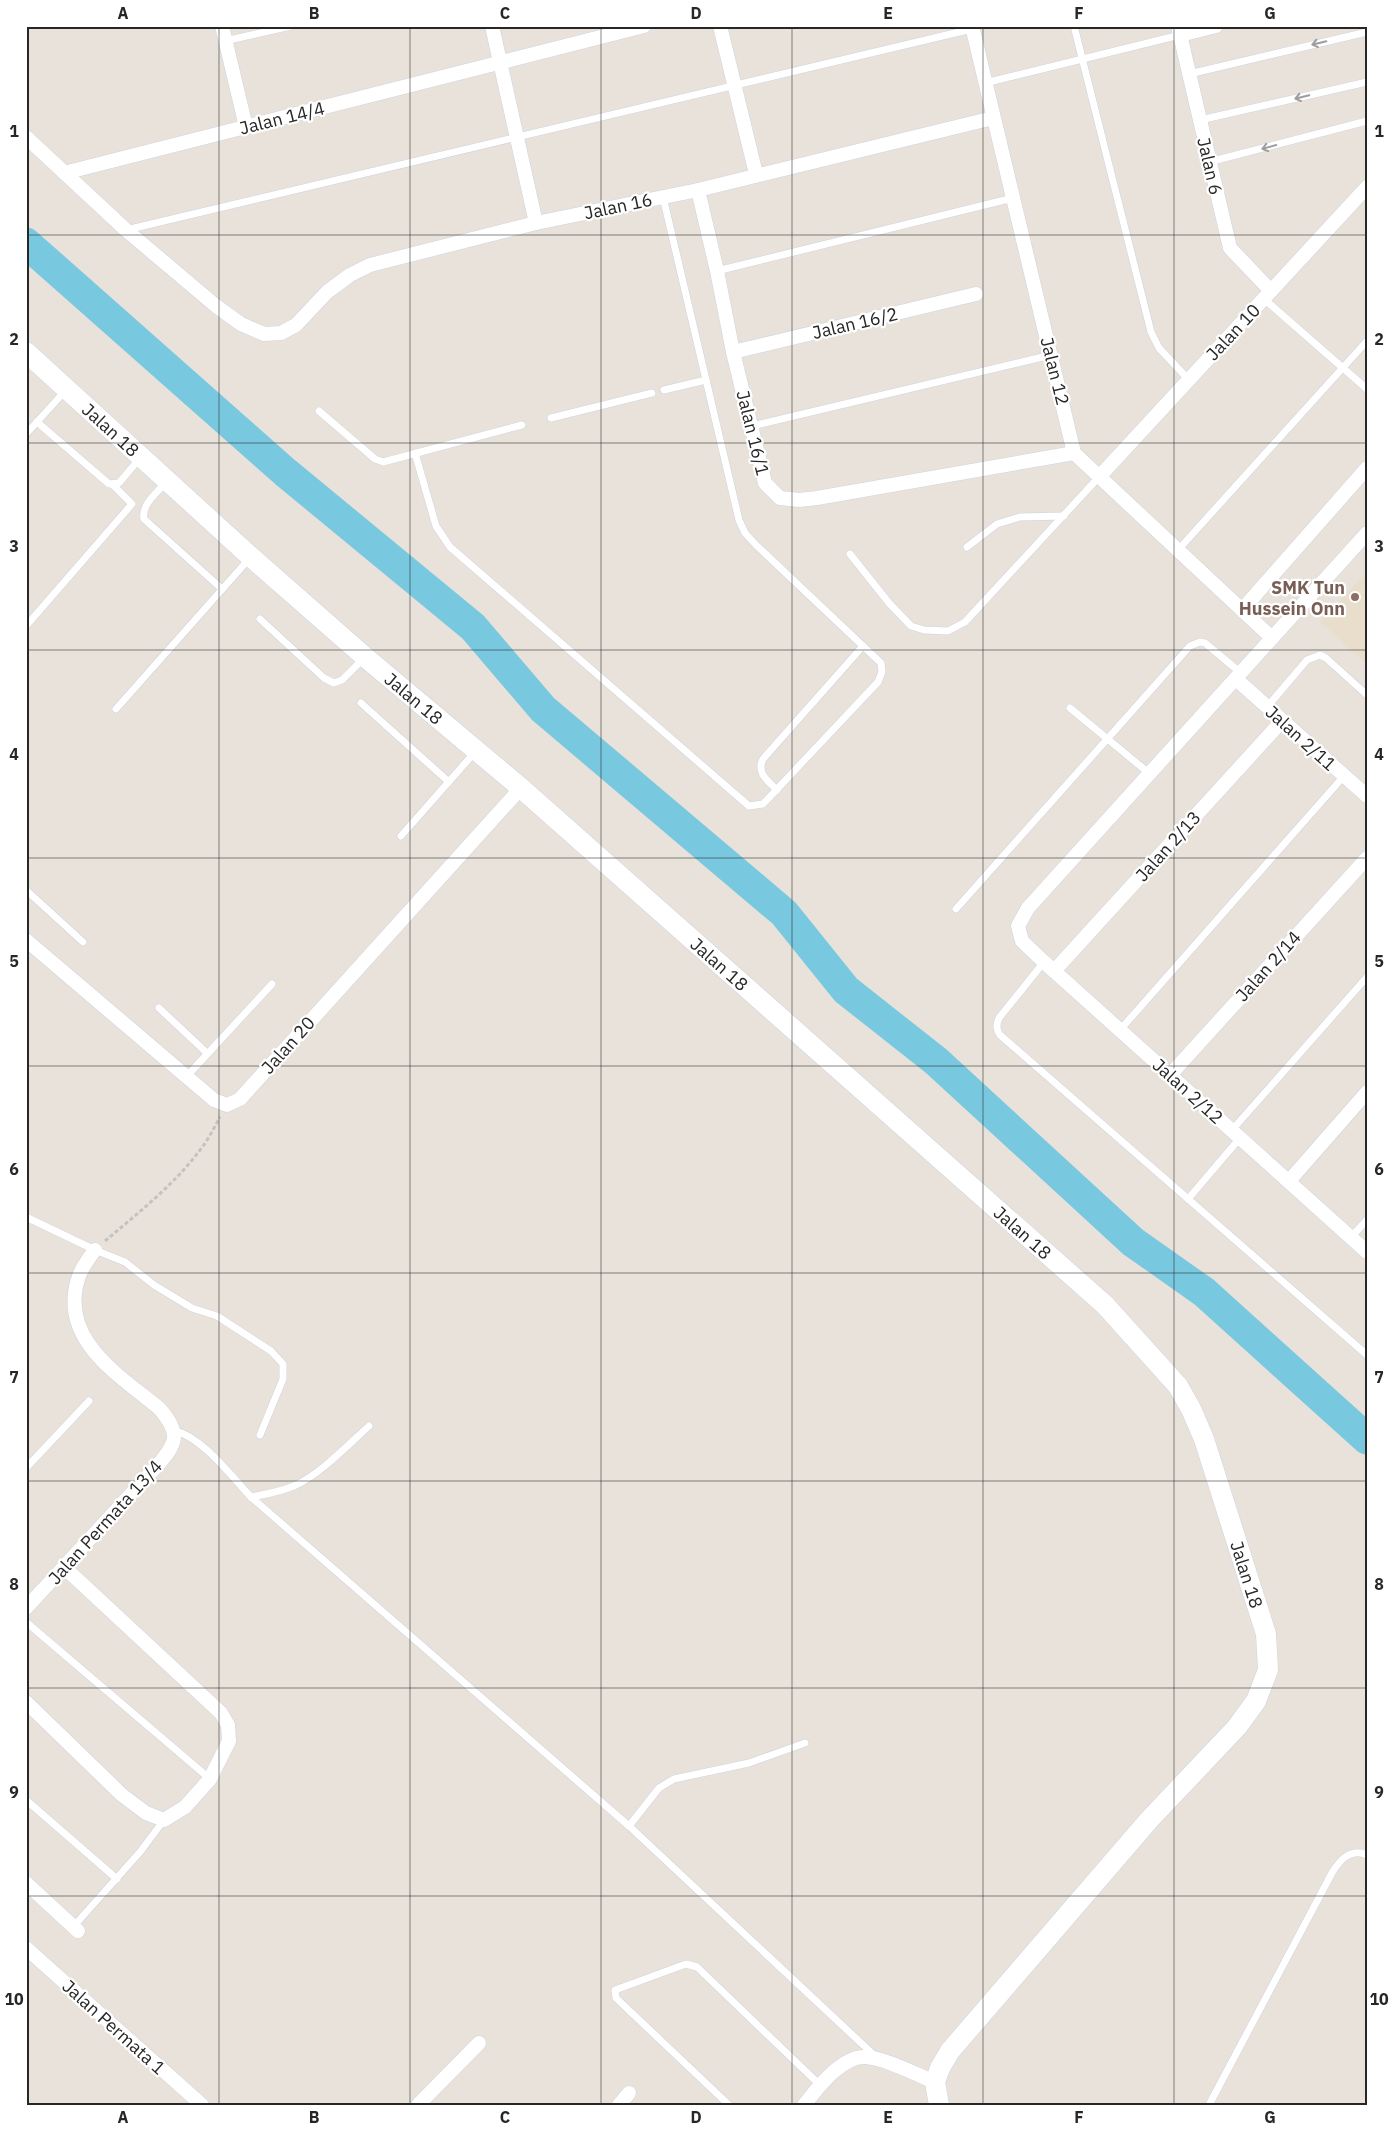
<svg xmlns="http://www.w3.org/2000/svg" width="1393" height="2131" font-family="'IBM Plex Sans',sans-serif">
  <rect width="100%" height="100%" fill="#e8e2da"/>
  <!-- education -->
  <path fill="#e8decb" d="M1367,572V664L1320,622Z"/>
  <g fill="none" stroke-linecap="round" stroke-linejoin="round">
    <!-- river -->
    <path stroke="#78c8df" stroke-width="31" d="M26,243L285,472L473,627L543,709L784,913L846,990L936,1061L1133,1242L1204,1292L1367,1439"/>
    <defs>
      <g id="lane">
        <path d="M1074,26L1151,332L1159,348L1189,380"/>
        <path d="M225,41L291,26"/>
        <path d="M1189,74L1367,32"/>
        <path d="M985,83L1180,35"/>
        <path d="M1200,120L1367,82"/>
        <path d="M1209,162L1367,121"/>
        <path d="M126,230L972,29"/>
        <path d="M717,271L1013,198"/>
        <path d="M1264,299L1367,389"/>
        <path d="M664,390L706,380"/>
        <path d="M319,411L375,459L383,462L522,425"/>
        <path d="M551,418L652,393"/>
        <path d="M37,422L109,484L119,483L140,458"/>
        <path d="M752,426L1051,355"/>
        <path d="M26,434L66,390"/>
        <path d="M415,453L436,526L450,547L749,806L763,804L878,682L882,672L881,663L756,545L745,533L739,520L663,197"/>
        <path d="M167,481C158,492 141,504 144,519L222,589"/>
        <path d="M967,547L997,524L1020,517L1064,516"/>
        <path d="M1178,550L1367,341"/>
        <path d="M850,554L889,603L911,626L924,630L948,631L965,622L1099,477"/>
        <path d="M260,619L324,678L334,683L342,680L363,659"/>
        <path d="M26,626L132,504L113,485"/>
        <path d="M361,703L449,782"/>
        <path d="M1267,707L1307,660L1320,655L1326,658L1367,695"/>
        <path d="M1070,708L1150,774"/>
        <path d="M116,709L249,559"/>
        <path d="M777,790C768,781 756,773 763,759L863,646"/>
        <path d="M401,836L475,752"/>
        <path d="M26,890L83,942"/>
        <path d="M956,909L1190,646L1200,642L1205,643L1241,673"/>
        <path d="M1044,962L999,1018C996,1025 996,1029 1000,1035L1367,1355"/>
        <path d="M159,1008L207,1053"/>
        <path d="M1120,1030L1344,776"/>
        <path d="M187,1076L272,984"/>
        <path d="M1232,1130L1367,977"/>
        <path d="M1188,1199L1240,1138"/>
        <path d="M26,1217L95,1250L125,1262L154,1285L192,1308L217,1316L271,1351L283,1364V1379L260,1435"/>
        <path d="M1351,1237L1367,1220"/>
        <path d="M175,1431C202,1437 231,1476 251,1497L629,1826L876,2057"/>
        <path d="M26,1468L89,1401"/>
        <path d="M251,1497C267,1494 281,1492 296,1485C319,1475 349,1444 369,1426"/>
        <path d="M26,1622L210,1779"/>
        <path d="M26,1800L117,1879"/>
        <path d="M629,1826L659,1788L674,1779L749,1763L805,1743"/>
        <path d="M73,1927L140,1852L164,1820"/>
        <path d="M729,2105L616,1998L615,1990L686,1964L697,1967L820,2085"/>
        <path d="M1209,2105L1333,1871C1341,1859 1351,1848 1367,1855"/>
      </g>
      <g id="street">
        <path d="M222,26L246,127"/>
        <path d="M492,26L536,223"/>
        <path d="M720,26L756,174"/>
        <path d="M972,26L1074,453L1272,638"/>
        <path d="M1178,26L1230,248L1271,291"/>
        <path d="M1180,35L1216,26"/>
        <path d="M26,137L126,230L216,306L241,324L264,334L281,333L296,325L327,292L350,275L370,265L536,223L698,190L993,118"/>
        <path d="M64,173L644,26"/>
        <path d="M698,190L717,271L733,352L765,483L780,498L799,500L817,498L1074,453"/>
        <path d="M733,352L976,294"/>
        <path d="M1099,477L1367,187"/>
        <path d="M1367,533L1028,908L1018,926L1022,941L1044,962L1367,1252"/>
        <path d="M1242,610L1367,468"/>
        <path d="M1236,679L1367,796"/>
        <path d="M26,940L214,1100L227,1105L240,1099L521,788"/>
        <path d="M1054,971L1282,721"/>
        <path d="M1170,1075L1367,858"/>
        <path d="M1289,1181L1367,1092"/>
        <path d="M26,1608L157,1466C177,1443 181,1434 160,1409C119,1375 57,1339 79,1276C82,1267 89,1258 95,1250"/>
        <path d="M26,1702L122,1795L146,1813L164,1820L185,1807L210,1779L229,1741L228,1725L221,1713L65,1568"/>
        <path d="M26,1883L78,1931"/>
        <path d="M26,1948L202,2105"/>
        <path d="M418,2105L479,2043"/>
        <path d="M619,2105L629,2093"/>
        <path d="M804,2105C817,2089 842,2055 866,2057C887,2059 915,2074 935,2082"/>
      </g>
      <g id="secondary">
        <path id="s1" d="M26,352L251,557L365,657L521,788L1105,1305L1178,1386L1191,1409L1204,1439L1266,1634L1268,1670L1256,1701L1237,1727L1149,1820L950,2051L940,2068L935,2082L939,2105"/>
      </g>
    </defs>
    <!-- lane casing -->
    <use href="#lane" stroke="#d0d3df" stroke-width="8"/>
    <!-- street casing -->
    <use href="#street" stroke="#d0d3df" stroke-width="15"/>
    <!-- secondary casing -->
    <use href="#secondary" stroke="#d0d3df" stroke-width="21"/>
    <!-- path -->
    <path stroke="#c3c3c3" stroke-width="3" stroke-dasharray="4 2.5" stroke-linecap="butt" d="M105,1241C138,1213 174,1185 200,1150C208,1140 214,1128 220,1117"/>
    <!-- lane -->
    <use href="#lane" stroke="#fff" stroke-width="7"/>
    <!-- street -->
    <use href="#street" stroke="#fff" stroke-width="14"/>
    <!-- secondary -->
    <use href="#secondary" stroke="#fff" stroke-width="20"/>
  </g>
  <!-- one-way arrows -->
  <defs><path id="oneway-shaft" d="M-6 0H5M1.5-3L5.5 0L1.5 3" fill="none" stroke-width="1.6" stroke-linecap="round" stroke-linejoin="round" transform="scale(1.25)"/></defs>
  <g stroke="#9e9e9e">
    <use href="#oneway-shaft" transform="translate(1319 43) rotate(167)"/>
    <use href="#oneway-shaft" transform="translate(1302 97) rotate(167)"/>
    <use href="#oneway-shaft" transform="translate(1269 147) rotate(165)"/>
  </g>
  <!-- grid -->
  <path fill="none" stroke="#272727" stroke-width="1" stroke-opacity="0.55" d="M219,26V2105M410,26V2105M601,26V2105M792,26V2105M983,26V2105M1174,26V2105M26,235H1367M26,443H1367M26,650H1367M26,858H1367M26,1066H1367M26,1273H1367M26,1481H1367M26,1688H1367M26,1896H1367"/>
  <!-- markers -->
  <circle fill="#8d6e63" stroke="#fff" stroke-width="2" cx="1355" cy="597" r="5"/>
  <g text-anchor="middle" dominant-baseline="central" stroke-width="4.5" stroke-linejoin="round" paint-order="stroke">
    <!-- street labels -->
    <g font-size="18" fill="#272727" stroke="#fff">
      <text transform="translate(282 118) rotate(-14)">Jalan 14/4</text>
      <text transform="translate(1210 166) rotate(77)">Jalan 6</text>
      <text transform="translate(618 206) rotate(-12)">Jalan 16</text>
      <text transform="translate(855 323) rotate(-13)">Jalan 16/2</text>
      <text transform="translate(1233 332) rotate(-47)">Jalan 10</text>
      <text transform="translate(1055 371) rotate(76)">Jalan 12</text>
      <text stroke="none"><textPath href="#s1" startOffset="115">Jalan 18</textPath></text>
      <text transform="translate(753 433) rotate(76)">Jalan 16/1</text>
      <text stroke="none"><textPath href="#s1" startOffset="520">Jalan 18</textPath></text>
      <text transform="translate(1301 738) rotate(42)">Jalan 2/11</text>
      <text transform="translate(1168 846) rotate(-48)">Jalan 2/13</text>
      <text stroke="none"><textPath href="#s1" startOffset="925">Jalan 18</textPath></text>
      <text transform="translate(1268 966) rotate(-48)">Jalan 2/14</text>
      <text transform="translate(288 1045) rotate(-48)">Jalan 20</text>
      <text transform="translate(1188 1091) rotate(42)">Jalan 2/12</text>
      <text stroke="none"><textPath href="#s1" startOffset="1330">Jalan 18</textPath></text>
      <text transform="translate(105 1522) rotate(-48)">Jalan Permata 13/4</text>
      <text stroke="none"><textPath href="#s1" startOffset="1750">Jalan 18</textPath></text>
      <text transform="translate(114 2027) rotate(42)">Jalan Permata 1</text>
    </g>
    <!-- education labels -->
    <g font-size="18" font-weight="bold" fill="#785e54" stroke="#fff" text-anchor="end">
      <text x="1345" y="587">SMK Tun<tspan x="1345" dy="21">Hussein Onn</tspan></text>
    </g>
  </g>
  <!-- border -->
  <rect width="1393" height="2131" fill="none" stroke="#ffffff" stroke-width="55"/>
  <rect x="28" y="28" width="1338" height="2076" fill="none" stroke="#272727" stroke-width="2"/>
  <g font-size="16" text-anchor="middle" font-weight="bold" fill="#272727">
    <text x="123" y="19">A</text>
    <text x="314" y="19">B</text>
    <text x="505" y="19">C</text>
    <text x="696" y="19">D</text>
    <text x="888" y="19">E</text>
    <text x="1079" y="19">F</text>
    <text x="1270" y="19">G</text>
    <text x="14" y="137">1</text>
    <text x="1379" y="137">1</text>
    <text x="14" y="345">2</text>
    <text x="1379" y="345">2</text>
    <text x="14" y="552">3</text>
    <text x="1379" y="552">3</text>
    <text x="14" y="760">4</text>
    <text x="1379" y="760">4</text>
    <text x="14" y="967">5</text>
    <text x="1379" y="967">5</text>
    <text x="14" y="1175">6</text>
    <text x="1379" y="1175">6</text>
    <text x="14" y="1383">7</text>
    <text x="1379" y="1383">7</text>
    <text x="14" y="1590">8</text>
    <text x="1379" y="1590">8</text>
    <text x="14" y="1798">9</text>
    <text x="1379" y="1798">9</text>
    <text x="14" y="2005">10</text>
    <text x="1379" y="2005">10</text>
    <text x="123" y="2123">A</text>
    <text x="314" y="2123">B</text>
    <text x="505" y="2123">C</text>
    <text x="696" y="2123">D</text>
    <text x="888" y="2123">E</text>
    <text x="1079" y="2123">F</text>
    <text x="1270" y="2123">G</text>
  </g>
</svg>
